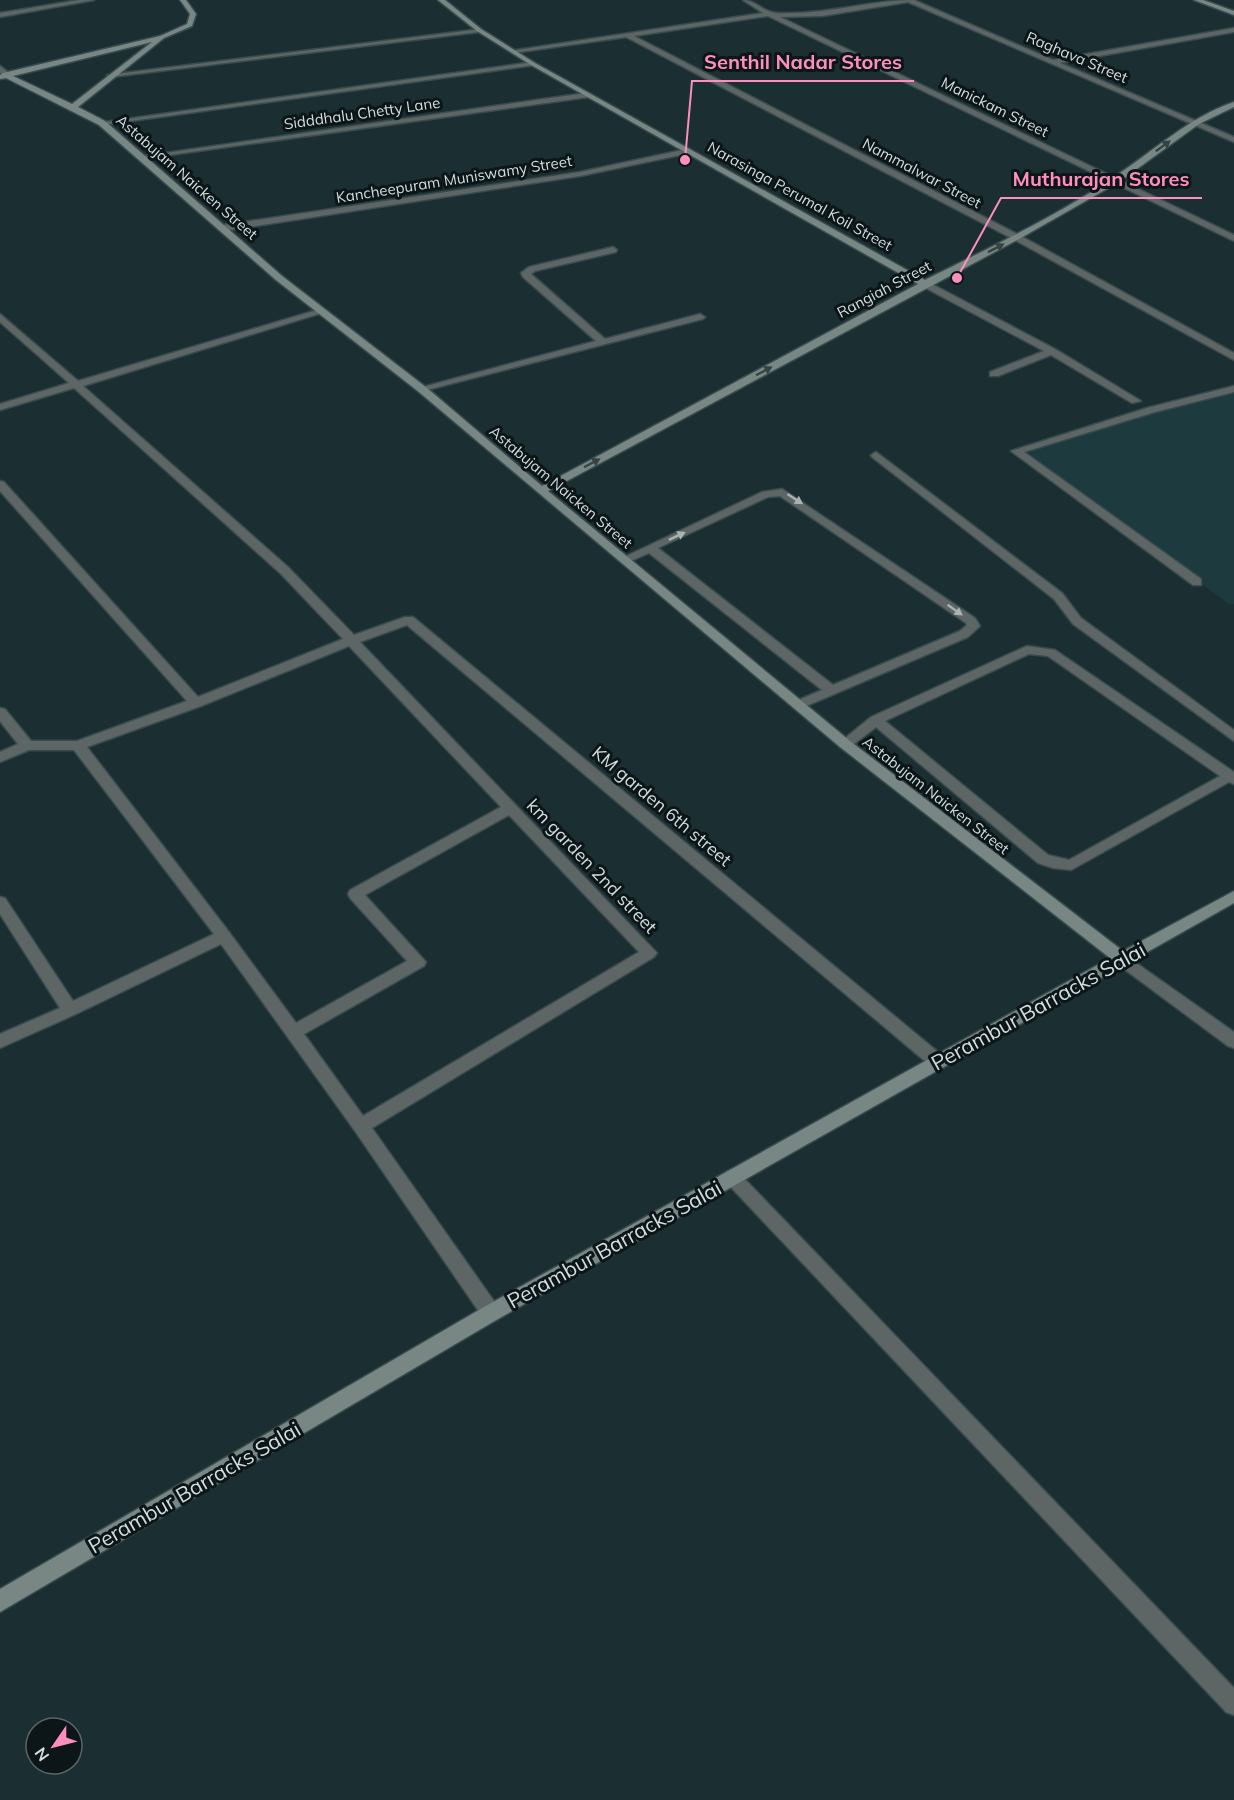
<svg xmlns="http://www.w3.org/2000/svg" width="1234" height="1800" font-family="Mulish,sans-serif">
  <rect width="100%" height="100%" fill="#1b2f32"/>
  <!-- built -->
  <path fill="#1d3a3f" d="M1234,386V604L1230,605L1023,449L1190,396Z"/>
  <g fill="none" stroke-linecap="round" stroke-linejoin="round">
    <defs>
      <g id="lane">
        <path d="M1234,386V392L1155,412L1024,452L1201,579V585H1193L1011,451L1147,408Z"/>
        <path d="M876,452L1062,593L1081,618L1234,730V741L1073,624L1054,599L872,457L871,455Z"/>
      </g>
      <g id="street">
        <path d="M79,0H94L0,17V13Z"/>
        <path d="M743,0C755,0 761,10 772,12C777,14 785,13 790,13C832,13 873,0 914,0L1053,60L1234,28V32L1060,63L1234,137V142L908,2L822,16L780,17L1234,235V241L768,16L634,36L1019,235L1234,353V360L1013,239L626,37L513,53L510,51L763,13Z"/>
        <path d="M481,29L479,32L111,77L107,75Z"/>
        <path d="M533,62L535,65L102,125L98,123Z"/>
        <path d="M0,66L9,73V77H3L0,72Z"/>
        <path d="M586,93L589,97L141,159L137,157Z"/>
        <path d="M687,149H690V153L580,176L223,231L219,228L223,225L580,172Z"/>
        <path d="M613,247L617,250L616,252L535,271L531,274L605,339L700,314L705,317L703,319L419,392V388L596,341L523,277L521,273L529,267Z"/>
        <path d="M922,282H928L1055,349L1141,401L1132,403L1051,355L998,376H990V372L1044,351L922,286Z"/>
        <path d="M317,310L325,312L83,386L288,567L354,635L405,617H413L944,1057L946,1062L944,1067L938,1069L932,1067L407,625L360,642L657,953L654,957L372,1128L498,1307L500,1313L498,1319L491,1322L484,1319L355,1131L221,944L76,1014L0,1048V1034L60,1008L0,914V897L5,898L73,1001L214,934L74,750H29L0,762V752L18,744L0,721V708L5,709L31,741H77L187,701L0,491V481L4,482L198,697L343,639L280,573L74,388L0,410V404L69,383L0,322V314L78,381ZM349,646L501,807L350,890L348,894L350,898L407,961L296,1023L229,932L87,747L201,706ZM509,815L639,952L363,1116L304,1034L424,966L426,962L365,895Z"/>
        <path d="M782,489L975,618L980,626L968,637L799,709L794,708L792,705L794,702L822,690L649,553L624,564L618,560L762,492ZM780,496L966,623L967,625L960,631L833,685L658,548L768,497Z"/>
        <path d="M1027,646L1055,650L1234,772V784L1229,782L1071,870L1053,868L1038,863L876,727L850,747H840L838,744L871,717ZM1029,654L1048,656L1220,776L1069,860L1048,855L885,721Z"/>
        <path d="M1122,953L1234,1032V1048L1228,1046L1116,963L1114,959L1116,955Z"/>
        <path d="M732,1169L738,1172L1234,1688V1715L1226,1712L726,1182L723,1177L726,1172Z"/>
      </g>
      <g id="secondary">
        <path d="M180,0H186L196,14L192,26L164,38L78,107L105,121L282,276L427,388L542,486L918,284L531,65L477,31L438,0H445L481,29L535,63L925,280C987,249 1057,216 1114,177C1154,151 1189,117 1234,102V107L1199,124L1119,182L1019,239L548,491L850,741L1123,951L1234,891V903L498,1319L0,1612V1589L484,1307L1110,958L840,747L419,392L276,280L99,125L6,78L0,79V75L3,73L160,36L187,24L190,14ZM152,42L72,104L13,76Z"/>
        <path d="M1194,0H1203L1234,11V15Z"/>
      </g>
    </defs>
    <!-- lane casing -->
    <use href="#lane" stroke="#384b4e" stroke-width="3"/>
    <!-- street casing -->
    <use href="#street" stroke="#384b4e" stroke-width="3"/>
    <!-- secondary casing -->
    <use href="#secondary" stroke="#384b4e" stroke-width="3"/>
    <!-- lane -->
    <use href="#lane" fill="#5d6664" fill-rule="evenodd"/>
    <!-- street -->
    <use href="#street" fill="#5d6664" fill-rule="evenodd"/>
    <!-- secondary -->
    <use href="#secondary" fill="#788784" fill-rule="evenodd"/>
  </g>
  <!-- one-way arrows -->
  <defs><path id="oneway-solid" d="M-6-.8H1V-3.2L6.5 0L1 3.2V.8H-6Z" transform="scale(1.5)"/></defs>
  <g fill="#374343">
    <use href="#oneway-solid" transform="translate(1163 146) rotate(-36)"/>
    <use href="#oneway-solid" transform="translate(996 248) rotate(-27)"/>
    <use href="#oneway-solid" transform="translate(764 371) rotate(-28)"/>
    <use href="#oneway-solid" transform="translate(592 463) rotate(-28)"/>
  </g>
  <g fill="#a8b3b4">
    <use href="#oneway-solid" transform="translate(795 499) rotate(33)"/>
    <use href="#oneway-solid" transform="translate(677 536) rotate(-25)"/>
    <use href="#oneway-solid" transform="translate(955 610) rotate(35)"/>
  </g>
  <g text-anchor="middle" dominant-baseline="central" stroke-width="6" stroke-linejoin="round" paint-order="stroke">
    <!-- far-street labels -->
    <g font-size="15" fill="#d1dddf" stroke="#0c1517">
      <text transform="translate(1077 57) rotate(23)">Raghava Street</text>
      <text transform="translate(995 107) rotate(26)">Manickam Street</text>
      <text transform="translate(362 113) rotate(-8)">Sidddhalu Chetty Lane</text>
      <text transform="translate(922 173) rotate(28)">Nammalwar Street</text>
      <text transform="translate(187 177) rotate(41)">Astabujam Naicken Street</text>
      <text transform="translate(454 179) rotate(-9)">Kancheepuram Muniswamy Street</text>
      <text transform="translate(800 196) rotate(29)">Narasinga Perumal Koil Street</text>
      <text transform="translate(884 289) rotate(-28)">Rangiah Street</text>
      <text transform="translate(561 487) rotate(40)">Astabujam Naicken Street</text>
      <text transform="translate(936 795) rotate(38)">Astabujam Naicken Street</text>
    </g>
    <!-- street labels -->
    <g font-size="18" fill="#d1dddf" stroke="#0c1517">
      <text transform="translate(662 806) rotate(40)">KM garden 6th street</text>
      <text transform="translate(592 866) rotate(46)">km garden 2nd street</text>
    </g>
    <!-- near-street labels -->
    <g font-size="21" fill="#d1dddf" stroke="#0c1517">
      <text transform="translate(1038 1006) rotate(-29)">Perambur Barracks Salai</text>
      <text transform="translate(614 1244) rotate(-29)">Perambur Barracks Salai</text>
      <text transform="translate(194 1487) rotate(-30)">Perambur Barracks Salai</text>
    </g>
  </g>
  <!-- callouts -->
  <path fill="none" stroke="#fe8ebd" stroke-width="2" d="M685 160L692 81H914M957 278L1001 198H1202"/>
  <g fill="#fe8ebd" stroke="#0c1517" stroke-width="2">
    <circle cx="685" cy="160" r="6"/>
    <circle cx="957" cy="278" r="6"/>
  </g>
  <g font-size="20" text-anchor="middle" font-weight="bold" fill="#fe8ebd" stroke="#0c1517" stroke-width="6" stroke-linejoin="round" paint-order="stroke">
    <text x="803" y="69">Senthil Nadar Stores</text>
    <text x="1101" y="186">Muthurajan Stores</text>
  </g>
  <!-- north arrow -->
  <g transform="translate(54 1746) rotate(235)"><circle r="28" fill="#0c1517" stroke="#5b6567" stroke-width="1.5"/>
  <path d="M0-4.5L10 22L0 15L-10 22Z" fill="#fe8ebd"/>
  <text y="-9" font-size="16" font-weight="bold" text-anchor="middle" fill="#d1dddf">N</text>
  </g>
</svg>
